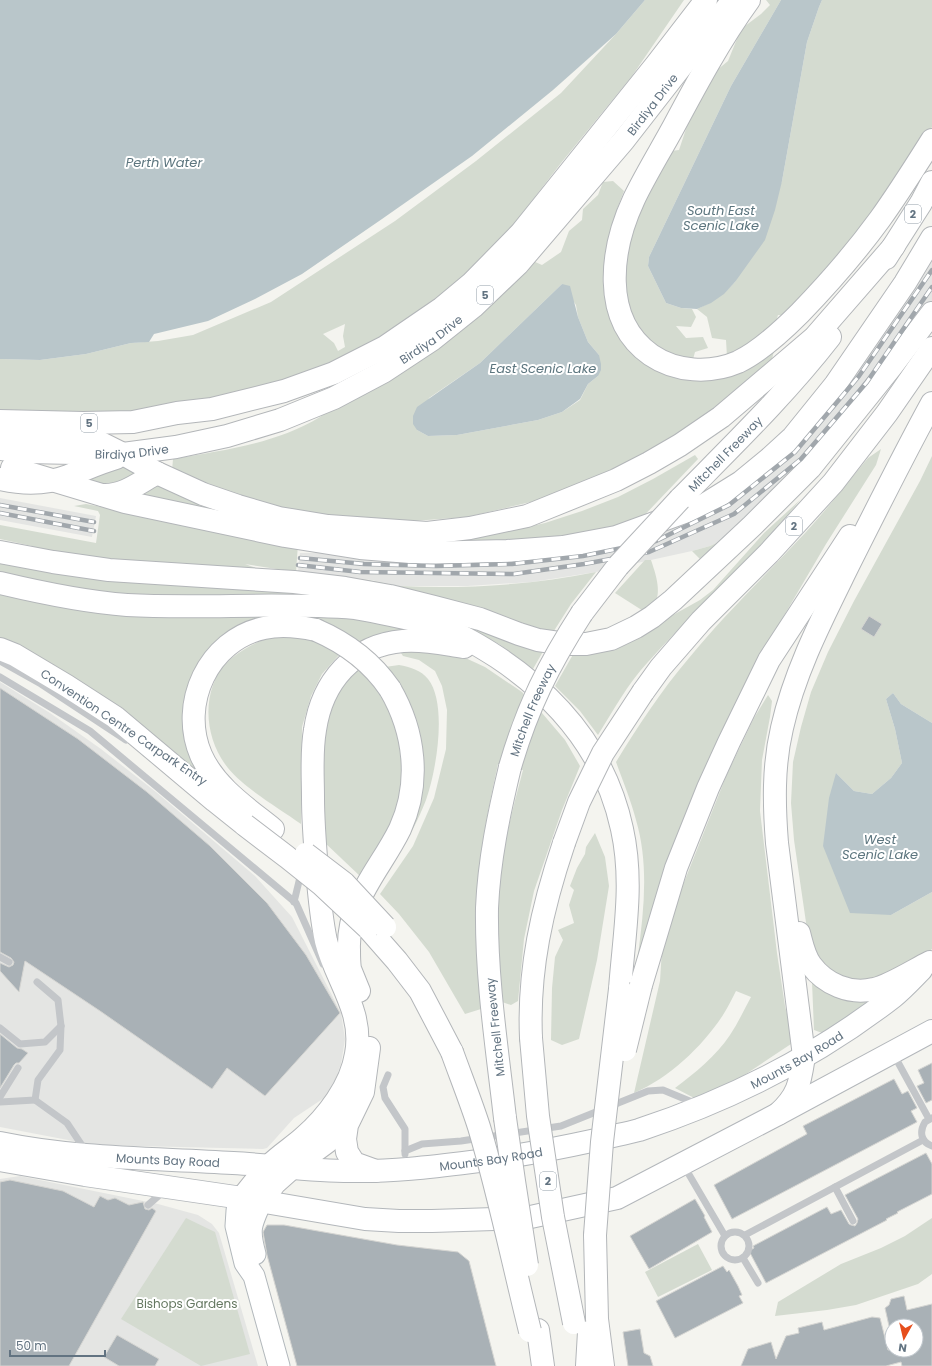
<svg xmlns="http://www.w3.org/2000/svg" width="932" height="1366" font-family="Poppins,sans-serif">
  <rect width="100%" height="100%" fill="#f4f4ef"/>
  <!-- built -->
  <g fill="#e4e5e3">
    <path d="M932,256V302L928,309L842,421L731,536L710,546L692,551L596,572L532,582L467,586H399L371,580L298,572L300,553H334L347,558L418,562H460L736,494Z"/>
    <path d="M0,498L96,516L92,537L0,520Z"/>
    <path d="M0,682L50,713L101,749L156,792L255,876L292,917L341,1013L345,1039L341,1064L330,1094L294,1118L267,1148L263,1149L94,1145L0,1127Z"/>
    <path d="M20,1176L158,1204L198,1215L212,1224L219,1233L258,1366H0V1179Z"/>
  </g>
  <!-- green -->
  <g fill="#d4dbd0" fill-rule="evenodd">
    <path d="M645,0H684L632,76L561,163L497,246L458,282L412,315L370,343L325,367L266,388L157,411L0,413V359L40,360L86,354L131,343L158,341L193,335L271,302L395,221L476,161L561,93L616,34ZM345,324L343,336L345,347L338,351L334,343L323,334Z"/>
    <path d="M766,0H781L731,86L649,257L648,266L666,303L681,308L692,309L696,317L691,327L676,326L686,338L703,337L708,348L695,352L692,363L660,350L633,324L621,280L633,216L671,151L679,150L688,123L705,80L728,61L741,29L761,14L770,5Z"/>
    <path d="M822,0H932V127L917,154L877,214L789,316L778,315L772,337L727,357L726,340L712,338L707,317L697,309C713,302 723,295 735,282L782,181L807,42L819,7Z"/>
    <path d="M613,181L624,191L617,209L605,268V298L610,316L653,368L675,378L713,379L775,347L772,359L708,417L648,455L597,479L535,501L467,517L400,522L342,518L264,507L172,471L173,459C223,450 276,444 320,417C326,413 331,408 336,403L533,261L542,265L561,252L569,231L582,220L583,209L598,195L603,182ZM562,284L576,305L578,317L588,342L599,355L598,376L588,384L580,400L562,412L538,420L457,435L428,436L417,430L429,398L480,363Z"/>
    <path d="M881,449L876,465L826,544L782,619L742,694L642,959L638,955C644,910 649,864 636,820C631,801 623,781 616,762C638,726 661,691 689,658C725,614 767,574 806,532C828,508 848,482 868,458Z"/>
    <path d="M695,455L698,459L637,523L573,542H421L506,532L545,523L582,511L618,497L653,479Z"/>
    <path d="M932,456V723L901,704L893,693L886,699L895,729L902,763L891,778L872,794L854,791L836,773L891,915L932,892V949L915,964L887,977L847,981L819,963L809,943L794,840L791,803L793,762L801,727L811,692L828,652L854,601L920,481Z"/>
    <path d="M119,465L133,471L136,474L109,487L74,477Z"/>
    <path d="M156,485L208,507L206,513L126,496Z"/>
    <path d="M800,500C755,558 698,607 648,662C628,683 613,711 598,735L580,711L555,686L575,651L628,643L646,634L664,620L700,600L713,590L764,533Z"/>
    <path d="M86,504L298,544L296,572L245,564L272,574L165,569L39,550L32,546L0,539V525L96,543L100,515L98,511L74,506Z"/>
    <path d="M731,536L701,560L692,551L710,546Z"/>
    <path d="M0,557L362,596L545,648L533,669L499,644L470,630L156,600L0,578Z"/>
    <path d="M645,560H651C655,572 662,591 655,603C653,607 650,610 648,614L615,593Z"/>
    <path d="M596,572L571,604L552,634L349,578C357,579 365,579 373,581C382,582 391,585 400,586C464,589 533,585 596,572Z"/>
    <path d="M0,589L327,614L429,629L364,646L339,629L318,622L285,616L192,678L213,787L0,638Z"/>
    <path d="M281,635C301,638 324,639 339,655L322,674L311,696L302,727L301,824C279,808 245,789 228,768C210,746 203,713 213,685C215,681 216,675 219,671C228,659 247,646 261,641C267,638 274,637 281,635Z"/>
    <path d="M397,647L459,655L485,667L522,692L542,713L565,740L580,766L562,810L534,891L524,939L518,1001L511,1005L502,1002C498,971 496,939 497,908C499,861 511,815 523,770L498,764C487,813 477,863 476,914C475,946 478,977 481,1009L465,1014L429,952L399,914L380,894L413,846L434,798L446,749L447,710L442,686L435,671L419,660L403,656Z"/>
    <path d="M399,665C410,667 421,670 428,679C448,704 436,772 426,800C418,821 407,841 395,860L413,817L385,667Z"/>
    <path d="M355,666L371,682L384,697L395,720L405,772L397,813L361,877L322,840V772L325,724L332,694Z"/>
    <path d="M768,695L772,701L770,717L762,760L760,811L777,953L785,1006L794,1042L743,1076L696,1099L675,1088C695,1073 716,1056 730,1035C738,1023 744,1010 751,997L736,991C732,999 728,1007 723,1015C702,1047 669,1078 634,1093L660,981L662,949L677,900L727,774L754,718Z"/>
    <path d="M595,833L605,857L609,886L597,960L579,1039L562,1045L551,1040L552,988L555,957L563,940L558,930L574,923L569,905L574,890L570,886L577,868L585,854L586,847Z"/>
    <path d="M812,982L833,993L887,990L825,1034L814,1030Z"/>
    <path d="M186,1218L215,1232L250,1354L201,1366L121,1319Z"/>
    <path d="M932,1218V1274L918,1284L856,1305L827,1310L775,1316L778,1302L841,1264L881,1248L905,1236Z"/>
    <path d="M698,1244L712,1270L658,1297L645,1272Z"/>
  </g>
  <!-- water -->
  <g fill="#b9c6ca">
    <path d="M0,0H645L616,34L553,90L472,156L382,219L302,274L255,299L208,321L154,334L149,342L131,343L86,354L40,360L0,359Z"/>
    <path d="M781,0H822L819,7L807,42L782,181L775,210L765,240L735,282L724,294L711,303L697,309L681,308L666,303L648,266L649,257L731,86Z"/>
    <path d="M562,284L570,286L578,317L588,342L599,355L601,364V370L598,376L588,384L580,399L562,412L538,420L457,435L428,436L417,430L413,424V416L417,407L480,363Z"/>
    <path d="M893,693L901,704L932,723V892L891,915L850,913L823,846L829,798L836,773L854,791L872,794L891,778L902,763L895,729L886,699Z"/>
  </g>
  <!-- building -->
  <g fill="#a9b1b6" stroke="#d5d5d2">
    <path d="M869,616L882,624L874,637L861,629Z"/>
    <path d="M0,688L78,739L147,792L210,846L267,903L306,955L340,1013L265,1096L227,1068L212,1089L100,1011L25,961L19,992L0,971V963L9,967L13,965L14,962L11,958L0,952Z"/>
    <path d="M0,1034L17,1048L22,1049L28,1053L19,1063H16L14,1065L0,1088Z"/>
    <path d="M932,1063V1100L926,1103L917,1086L924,1083L918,1070Z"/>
    <path d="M894,1079L902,1094L908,1091L917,1108L911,1111L917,1122L732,1219L714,1185L807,1134L803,1126Z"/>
    <path d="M926,1153L932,1164V1194L897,1212L898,1213L886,1219L887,1220L766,1283L749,1251L754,1248L753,1246L827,1207L831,1214L841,1210L849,1224L851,1225L855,1226L857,1223L858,1219L845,1195Z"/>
    <path d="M10,1180L63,1191L94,1207L100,1196L108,1200L115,1198L129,1205L143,1202L145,1209L149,1210L152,1208L156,1211L69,1366H0V1182Z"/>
    <path d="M695,1199L705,1216L704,1217L712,1232L649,1269L630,1236Z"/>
    <path d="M267,1225H284L397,1245L458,1252L469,1261L496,1366H297L267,1255L263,1232Z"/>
    <path d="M723,1266L727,1272L729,1270L738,1286L742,1295L739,1296L743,1303L675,1338L656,1301Z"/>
    <path d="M904,1296L907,1310L932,1304V1366H902L901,1362L886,1366H741L748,1349L771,1342L776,1359L786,1336L799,1333L798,1328L822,1322L824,1330L872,1317L880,1318L888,1350H916V1326H889L885,1308L889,1305L891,1299Z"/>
    <path d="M640,1329L644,1353L650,1356L653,1366H628L623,1332Z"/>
    <path d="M117,1335L159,1359L155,1366H119L104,1357Z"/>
  </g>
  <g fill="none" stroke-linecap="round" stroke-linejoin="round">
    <defs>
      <g id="secondary">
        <path d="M242,1198L238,1204L237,1211L236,1226L245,1263L254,1276L279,1366"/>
        <path d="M255,1254C248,1228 251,1225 261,1202"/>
      </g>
      <g id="primary">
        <path id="s1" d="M0,1143C77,1159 155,1158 233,1163C272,1165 311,1171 350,1171C390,1172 431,1167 471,1162C513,1157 555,1149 596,1140C610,1136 625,1134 639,1130C730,1100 817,1056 893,997C903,989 912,979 921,970"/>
        <path d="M0,1160L85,1175L242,1198L365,1219L399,1221H432L526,1218L617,1198L778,1114L932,1031"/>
      </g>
      <g id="trunk">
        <path d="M0,421L83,423L133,422L177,413L212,409L284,391L334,373L385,347L442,308L472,283L521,233L656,65L706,0"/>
        <path id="s2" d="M0,449L26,452L123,454L176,447L227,436L280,420L334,398L383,372L433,339L473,307L518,264L624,140L733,0"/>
        <path d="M0,479C22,484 47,484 68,476C84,470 99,463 116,458"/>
      </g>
      <g id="motorway">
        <path d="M749,0C720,40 697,83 674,126C661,150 646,174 634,199C611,248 600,319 651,355C676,372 710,374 738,362C759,352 783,330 800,313C828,284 856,252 880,219C898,194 915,167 932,140"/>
        <path d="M886,258L921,203L932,182"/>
        <path d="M0,436L43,440H88L101,443L123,454L157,473L203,494L238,506L279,518L328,526L427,533L470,528L527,516L616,480L649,463L680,445L721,417L814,338L894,246"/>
        <path d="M12,468L125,502L285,536L360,548L422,553L507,551L563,547L616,537L704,505L741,482L769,459L793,437L835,385L905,283L932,238"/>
        <path d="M103,495C124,496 140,482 157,473"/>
        <path id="s3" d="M680,499C731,447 785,395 830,337"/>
        <path d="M0,552L53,562L109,570L294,582L345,588L390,596L434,607L480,619L519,634L538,640L566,644H586L611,639L636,627L652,617L673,600L752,526L810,468L891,367L932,313"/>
        <path d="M0,583C42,593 84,602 127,605C203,609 279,602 355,608C363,609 372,611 381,613C406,618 430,623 454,633C469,639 483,648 497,657C559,698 606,754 622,829C634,883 624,934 620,989"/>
        <path d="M582,613L618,566"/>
        <path d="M0,649L15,655L67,686L115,717L215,801L245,825"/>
        <path d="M643,692L661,667L701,621L769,553L833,483L887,413L932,348"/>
        <path d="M273,829C247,808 215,787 201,755C179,704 208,640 264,628C282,624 298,626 316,630"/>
        <path d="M368,928L397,961L420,991L452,1052"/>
        <path d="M799,933C802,944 804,956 811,965C825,984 850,995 874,989C889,986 914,970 930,962"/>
        <path d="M641,985L676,868L708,788L729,742L769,660L850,536"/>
        <path d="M359,991C356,984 353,976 350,969C349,963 349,956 349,950C347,900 380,870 400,829C421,783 415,732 390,689"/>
        <path d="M531,1038C528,970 542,908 564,843"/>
        <path d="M369,1048L363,1092L347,1125L345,1139L347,1152L354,1163L376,1171"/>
        <path d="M778,1114C799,1095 800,1082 804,1056L777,843C774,805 773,766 782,728C795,670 823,617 849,564C876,510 903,456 932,403"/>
        <path d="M505,1118C497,1048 486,978 487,908C489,860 499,813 510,767"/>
        <path d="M242,1198C251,1187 260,1175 270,1165C280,1155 293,1147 303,1138C327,1117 351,1086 356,1054C364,1011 336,981 326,941C321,918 319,894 317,870C315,846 313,822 313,798C313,776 311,752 315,730C322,682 353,645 403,641C424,639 444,644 464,647"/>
        <path d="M261,1202L275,1183L293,1167L327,1142L349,1117"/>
        <path d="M595,1235L597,1319L603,1366"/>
        <path d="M538,1330L543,1366"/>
        <path d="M587,1366L589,1332"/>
      </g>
    </defs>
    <!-- secondary casing -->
    <use href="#secondary" stroke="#b2b8bc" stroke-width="23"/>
    <!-- primary casing -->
    <use href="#primary" stroke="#b3b7bb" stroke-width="24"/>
    <!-- trunk casing -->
    <use href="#trunk" stroke="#b3b6b9" stroke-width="24"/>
    <!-- motorway casing -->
    <use href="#motorway" stroke="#b3b6b9" stroke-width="24"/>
    <!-- service -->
    <g stroke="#c3c6c9" stroke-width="7">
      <path d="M0,661L41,684L126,740"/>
      <path d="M0,677L90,731L296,903L323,964"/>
      <path d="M294,902L301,873"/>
      <path d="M0,957L9,962"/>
      <path d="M0,1028L20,1044L45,1042L61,1026"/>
      <path d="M894,1055L929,1119"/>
      <path d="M388,1075L383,1087L385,1098L405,1129V1154"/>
      <path d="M0,1097L18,1068"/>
      <path d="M35,1100L67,1123L85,1150"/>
      <path d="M0,1102L35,1100L38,1080L60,1050L61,1026L58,1000L37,982"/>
      <path d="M932,1118L925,1122C919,1132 921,1142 932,1146"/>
      <path d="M405,1151L422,1144L461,1141L561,1126L648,1091L663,1090L692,1102L694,1107"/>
      <path d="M684,1166L725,1236"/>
      <path d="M835,1187L853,1221"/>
      <path d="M148,1205L164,1191"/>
      <circle cx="735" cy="1246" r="14"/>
      <path d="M745,1235L923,1140"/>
      <path d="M743,1258L758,1283"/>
    </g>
    <!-- secondary -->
    <use href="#secondary" stroke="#fff" stroke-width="21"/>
    <!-- primary -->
    <use href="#primary" stroke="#fff" stroke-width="22"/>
    <!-- trunk -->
    <use href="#trunk" stroke="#fff" stroke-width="22"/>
    <!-- motorway -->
    <use href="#motorway" stroke="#fff" stroke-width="22"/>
    <defs>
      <g id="rail">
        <path d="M0,505L94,522"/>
        <path d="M0,513L94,531"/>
        <path d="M300,558L364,564L436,566L512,564L583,556L656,541L729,505L795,452L859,376L932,270"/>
        <path d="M298,565L360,572L514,574L584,564L649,552L734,514L801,459L867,382L932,287"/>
      </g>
    </defs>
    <!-- rail casing -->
    <use href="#rail" stroke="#a1a7ac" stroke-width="4.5"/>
    <!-- rail -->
    <use href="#rail" stroke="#fff" stroke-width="3" stroke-dasharray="9" stroke-linecap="butt"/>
    <defs>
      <g id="motorway-bridge">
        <path d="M618,566L680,499"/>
        <path d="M316,630C346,643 371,661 390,689"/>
        <path id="s4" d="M510,767C527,708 549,664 582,613"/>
        <path d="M245,825L287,857L322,885L368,928"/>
        <path d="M564,843L579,802L603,753L643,692"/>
        <path d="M306,854L344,883L385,927"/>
        <path d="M531,1038L538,1116L553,1217L574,1323"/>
        <path d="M625,1050L641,985"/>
        <path d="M452,1052C461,1077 471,1102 479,1127C499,1194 513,1263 530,1331"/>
        <path d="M505,1118L514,1181L527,1265"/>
        <path d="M595,1235L602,1142L620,989"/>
      </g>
    </defs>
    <!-- motorway-bridge casing -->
    <use href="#motorway-bridge" stroke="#b3b6b9" stroke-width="24" stroke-linecap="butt"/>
    <!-- motorway-bridge -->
    <use href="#motorway-bridge" stroke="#fff" stroke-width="22"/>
  </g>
  <g text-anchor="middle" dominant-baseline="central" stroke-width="4" stroke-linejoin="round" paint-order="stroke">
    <!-- shield labels -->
    <g fill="#fff" stroke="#919da7" stroke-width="1">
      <rect x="905" y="205" width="16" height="18" rx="3"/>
      <rect x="477" y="286" width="16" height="18" rx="3"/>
      <rect x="81" y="414" width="16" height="18" rx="3"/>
      <rect x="786" y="517" width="16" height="18" rx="3"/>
      <rect x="540" y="1172" width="16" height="18" rx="3"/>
    </g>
    <g font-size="11" font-weight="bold" fill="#627381">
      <text x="913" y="214">2</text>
      <text x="485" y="295">5</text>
      <text x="89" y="423">5</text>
      <text x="794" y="526">2</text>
      <text x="548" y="1181">2</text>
    </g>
    <!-- street labels -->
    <g font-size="12" fill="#627381" stroke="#fff">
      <text stroke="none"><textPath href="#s2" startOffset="780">Birdiya Drive</textPath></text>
      <text stroke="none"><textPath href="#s2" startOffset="456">Birdiya Drive</textPath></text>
      <text stroke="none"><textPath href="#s2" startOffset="132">Birdiya Drive</textPath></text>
      <text stroke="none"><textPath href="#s3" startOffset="64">Mitchell Freeway</textPath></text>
      <text stroke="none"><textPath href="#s4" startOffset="61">Mitchell Freeway</textPath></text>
      <text transform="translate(124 727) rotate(34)">Convention Centre Carpark Entry</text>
      <text transform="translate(495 1027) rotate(-96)">Mitchell Freeway</text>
      <text stroke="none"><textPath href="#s1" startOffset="817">Mounts Bay Road</textPath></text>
      <text stroke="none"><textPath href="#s1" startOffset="493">Mounts Bay Road</textPath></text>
      <text stroke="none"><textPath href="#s1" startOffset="169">Mounts Bay Road</textPath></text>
    </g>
    <!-- park labels -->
    <g font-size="12" fill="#657861" stroke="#fff">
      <text x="187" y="1303">Bishops Gardens</text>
    </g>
    <!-- water labels -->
    <g font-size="13" font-style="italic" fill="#5d767f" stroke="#fff">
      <text x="164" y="162">Perth Water</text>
      <text x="721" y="210">South East<tspan x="721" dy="15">Scenic Lake</tspan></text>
      <text x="543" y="368">East Scenic Lake</text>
      <text x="880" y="839">West<tspan x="880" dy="15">Scenic Lake</tspan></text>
    </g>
  </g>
  <!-- north arrow -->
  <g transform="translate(904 1338) rotate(188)"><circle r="19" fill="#ffffff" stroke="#c0c7cd"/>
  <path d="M0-3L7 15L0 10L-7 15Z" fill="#e64e1c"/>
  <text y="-6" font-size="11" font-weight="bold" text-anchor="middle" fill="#627381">N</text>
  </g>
  <!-- scale -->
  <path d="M10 1350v6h95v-6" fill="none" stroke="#627381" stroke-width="2"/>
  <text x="16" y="1350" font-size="12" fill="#627381" stroke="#ffffff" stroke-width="3" paint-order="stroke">50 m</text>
</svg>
